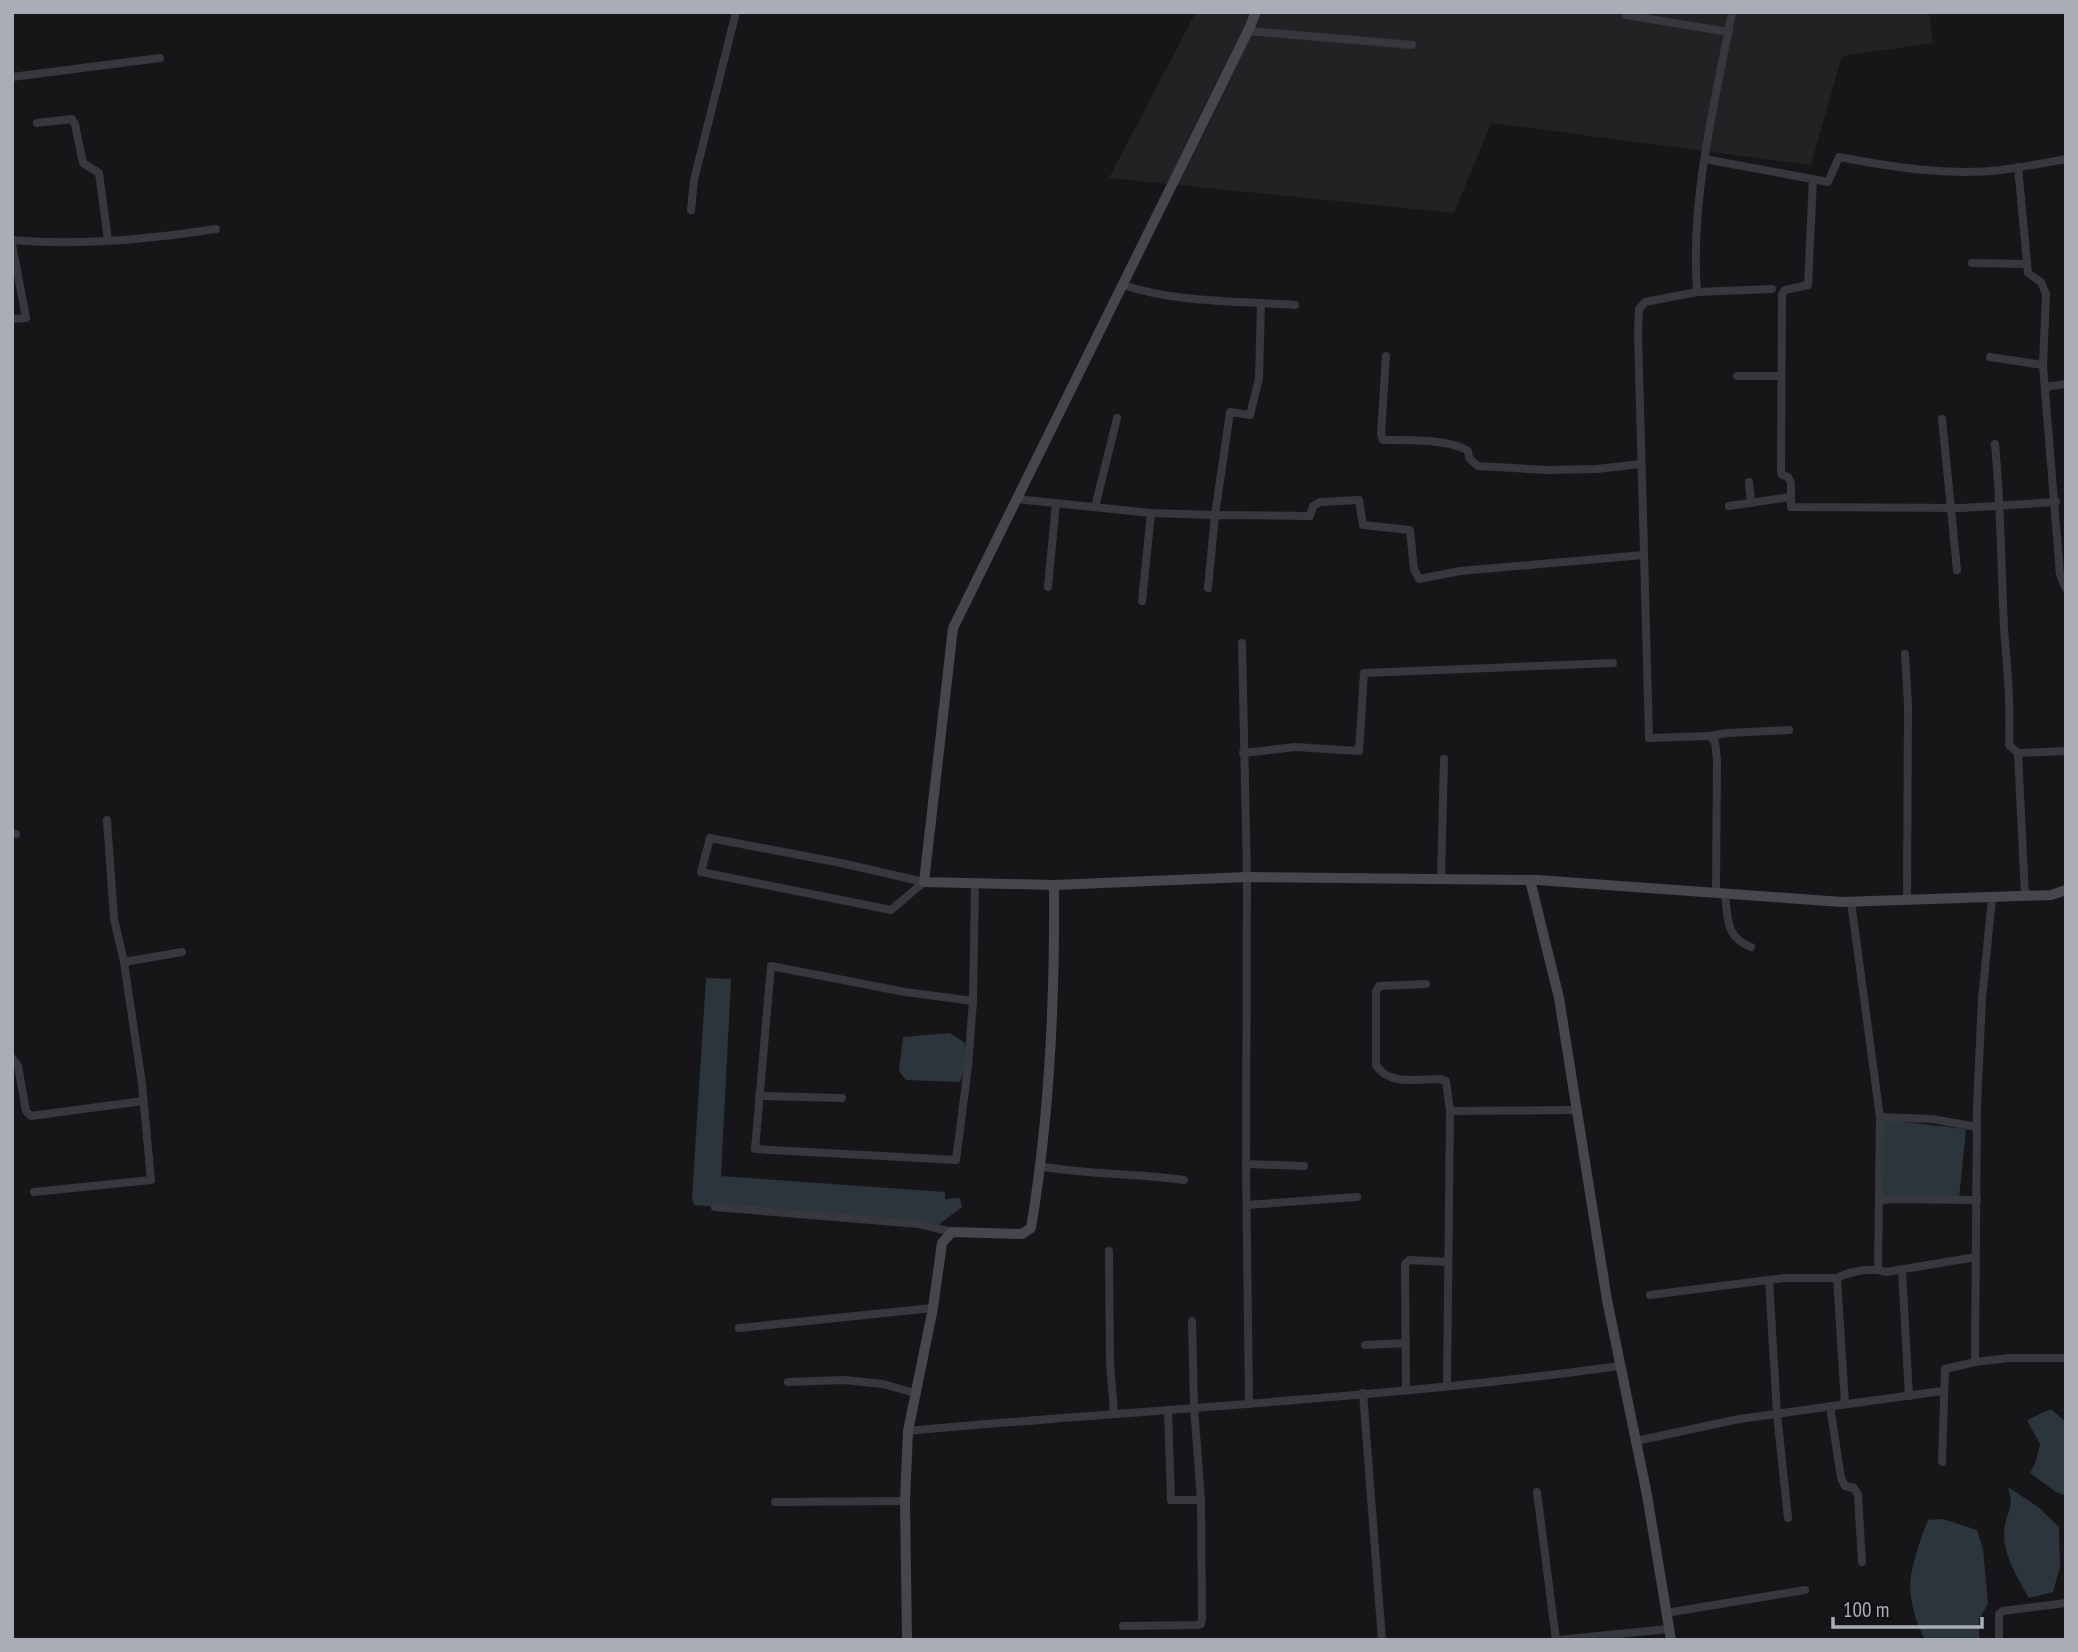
<svg xmlns="http://www.w3.org/2000/svg" width="2078" height="1652" font-family="'PT Sans Narrow',sans-serif">
  <rect width="100%" height="100%" fill="#161618"/>
  <!-- built -->
  <path fill="#222225" d="M1196,12H1929L1933,43L1842,56L1811,165L1491,123L1454,213L1109,178Z"/>
  <!-- water -->
  <g fill="#2c353c">
    <path d="M706,978L731,979L721,1176L945,1192V1199L960,1198L962,1207L938,1225L694,1205L692,1198Z"/>
    <path d="M950,1033L965,1043L966,1064L960,1082L906,1080L899,1071L903,1037Z"/>
    <path d="M1887,1120L1966,1129L1959,1199H1879L1880,1122Z"/>
    <path d="M2051,1409L2066,1422V1496L2056,1492L2030,1473L2036,1461L2040,1444L2027,1420Z"/>
    <path d="M2008,1487L2038,1507L2059,1527L2060,1567L2053,1592L2029,1598C2017,1576 2000,1551 2005,1525C2009,1504 2014,1510 2008,1487Z"/>
    <path d="M1943,1519L1977,1530L1983,1549L1988,1604L1979,1619V1640H1925C1917,1625 1910,1603 1910,1585C1911,1566 1921,1537 1928,1520Z"/>
  </g>
  <g fill="none" stroke-linecap="round" stroke-linejoin="round">
    <!-- street -->
    <g stroke="#37383d" stroke-width="8">
      <path d="M1626,15L1729,32"/>
      <path d="M1248,31L1412,45"/>
      <path d="M12,77L160,58"/>
      <path d="M37,123L72,119L75,124L83,163L99,173L108,240"/>
      <path d="M1705,159L1828,182L1839,157C1892,167 1946,176 2001,170C2023,167 2044,163 2066,159"/>
      <path d="M2018,167L2028,273L2041,282L2046,294L2043,365L2060,575L2066,589"/>
      <path d="M1813,179L1808,285L1785,290L1782,295L1781,471L1782,475L1788,477L1791,483V507L1962,508L2056,502"/>
      <path d="M691,210L694,180L736,12"/>
      <path d="M12,240C80,246 149,239 216,229"/>
      <path d="M12,244L26,318L12,319"/>
      <path d="M1972,263L2027,264"/>
      <path d="M1123,285C1177,303 1238,301 1295,305"/>
      <path d="M1697,292L1772,289"/>
      <path d="M1386,356L1381,434L1383,440C1406,440 1450,439 1468,451L1469,458L1478,466L1546,470L1597,469L1641,464"/>
      <path d="M1990,357L2043,365"/>
      <path d="M1737,376H1781"/>
      <path d="M2045,387L2066,384"/>
      <path d="M1942,419L1957,570"/>
      <path d="M1995,444C2001,505 2001,566 2004,627C2007,669 2011,703 2009,745L2018,753"/>
      <path d="M1749,482L1751,503"/>
      <path d="M1016,499L1151,513L1215,515L1230,412L1250,415L1259,378L1261,303"/>
      <path d="M1729,506L1790,497"/>
      <path d="M1095,507L1117,418"/>
      <path d="M1048,587L1056,503"/>
      <path d="M1208,588L1215,515L1310,516L1313,506L1320,502L1359,500L1363,525L1410,530L1414,569L1419,579L1460,571L1643,555"/>
      <path d="M1142,601L1151,513"/>
      <path d="M1242,643L1247,877L1246,1164L1249,1404"/>
      <path d="M1905,654L1908,704L1907,901"/>
      <path d="M1709,736L1728,733L1789,730"/>
      <path d="M1243,753L1295,747L1359,751L1364,673L1613,663"/>
      <path d="M107,820L114,919L124,962L182,952"/>
      <path d="M12,834H16"/>
      <path d="M710,838L841,863L924,882L891,910L701,872Z"/>
      <path d="M1441,879L1444,759"/>
      <path d="M1716,893L1717,760L1715,742L1709,736L1649,738L1638,333L1639,309L1645,302L1697,292C1690,198 1715,103 1732,12"/>
      <path d="M1725,894C1728,918 1725,937 1751,947"/>
      <path d="M2025,896L2018,753L2066,751"/>
      <path d="M1992,898L1982,999L1977,1105L1975,1362L2009,1358H2066"/>
      <path d="M1851,902L1880,1117L1878,1269"/>
      <path d="M1426,984L1379,986L1376,992V1065C1388,1086 1419,1079 1440,1079L1446,1081L1450,1111"/>
      <path d="M973,1001L905,992L771,966L755,1149L956,1160L968,1067L973,1001L975,884"/>
      <path d="M12,1058L18,1066L26,1111L31,1116L143,1101"/>
      <path d="M759,1096L842,1098"/>
      <path d="M1880,1117L1932,1119L1977,1127"/>
      <path d="M1246,1164L1304,1166"/>
      <path d="M1039,1166C1087,1175 1136,1173 1184,1180"/>
      <path d="M34,1192L151,1180L142,1084L124,962"/>
      <path d="M1879,1201L1890,1199L1977,1200"/>
      <path d="M1247,1205L1357,1197"/>
      <path d="M715,1207L919,1224L952,1232"/>
      <path d="M1109,1251L1110,1362L1114,1413"/>
      <path d="M1902,1270L1909,1396"/>
      <path d="M1837,1278L1845,1404"/>
      <path d="M1769,1280L1777,1414L1788,1518"/>
      <path d="M1650,1295L1784,1278H1837C1850,1271 1873,1267 1886,1272L1976,1257"/>
      <path d="M739,1328L933,1308"/>
      <path d="M1365,1345L1406,1343"/>
      <path d="M788,1382L843,1380L883,1384L915,1393"/>
      <path d="M1447,1386L1450,1111L1576,1110"/>
      <path d="M1406,1389L1405,1264L1409,1260L1448,1262"/>
      <path d="M1363,1393L1382,1640"/>
      <path d="M1830,1406L1841,1478L1845,1486L1854,1488L1858,1495L1862,1562"/>
      <path d="M1168,1410L1171,1500H1201"/>
      <path d="M908,1431C1145,1409 1384,1399 1619,1366"/>
      <path d="M1636,1441L1739,1419L1942,1391"/>
      <path d="M1942,1462L1945,1369L1975,1362"/>
      <path d="M1537,1492L1556,1640"/>
      <path d="M775,1502L905,1501"/>
      <path d="M1666,1613L1805,1590"/>
      <path d="M1123,1626L1197,1625L1201,1624L1202,1619L1201,1500L1194,1407L1192,1321"/>
      <path d="M1557,1640L1669,1629"/>
      <path d="M1999,1640V1614L2003,1611L2066,1603"/>
    </g>
    <!-- secondary -->
    <g stroke="#45474d" stroke-width="10">
      <path d="M1256,12L1248,31L953,628L924,882L1054,885L1247,877L1537,880L1842,902L2051,895L2066,890"/>
      <path d="M1530,880L1559,998L1607,1300L1647,1495L1671,1640"/>
      <path d="M907,1640L905,1501L908,1431L933,1308L942,1243L952,1232L1022,1234L1031,1228C1050,1115 1055,1000 1054,885"/>
    </g>
  </g>
  <!-- border -->
  <rect width="2078" height="1652" fill="none" stroke="#a8adb8" stroke-width="28"/>
  <!-- scale -->
  <path d="M1833 1617v10h149v-10" fill="none" stroke="#a8adb8" stroke-width="3.5"/>
  <text x="1843" y="1617" font-size="21" fill="#a8adb8" stroke="#111113" stroke-width="5" paint-order="stroke">100 m</text>
</svg>
